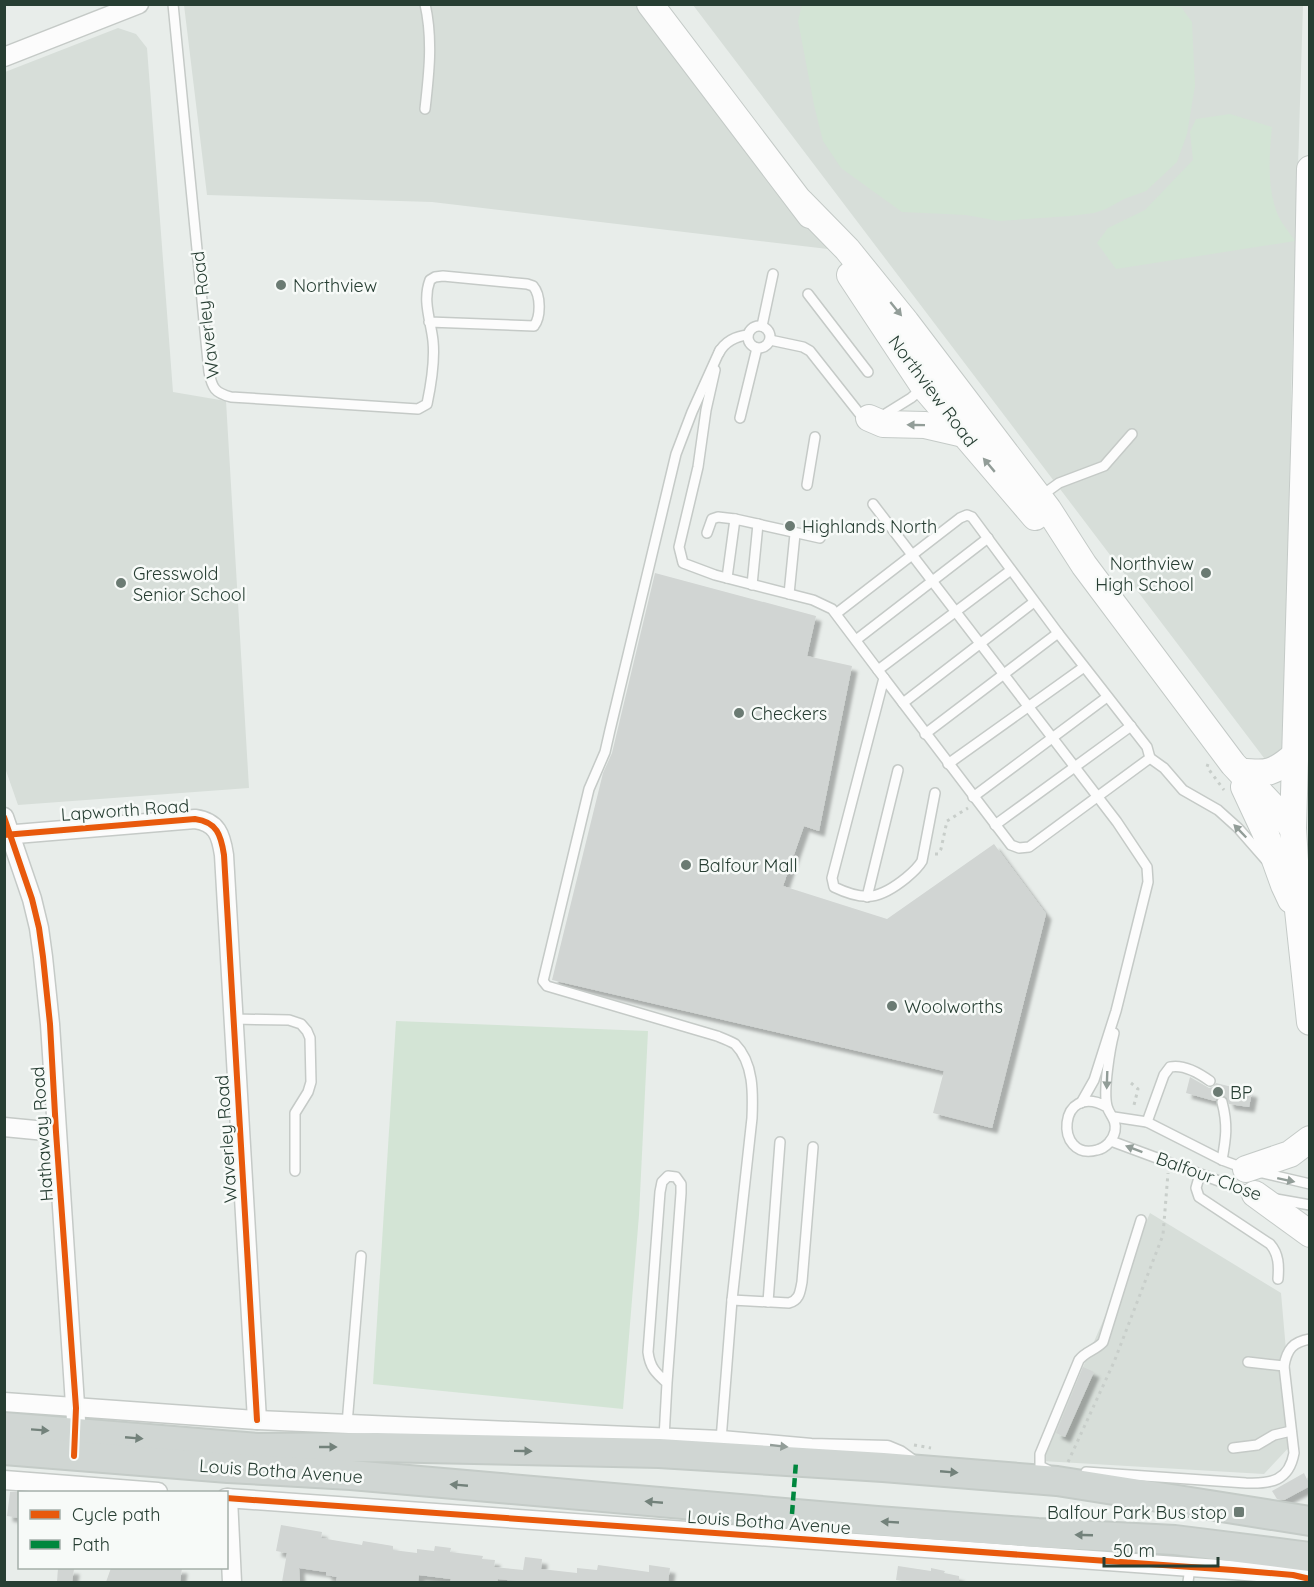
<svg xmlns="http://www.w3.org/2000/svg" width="1314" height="1587" font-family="Quicksand,sans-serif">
  <defs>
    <filter id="shadow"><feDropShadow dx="5.5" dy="5.5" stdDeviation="1.5" flood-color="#0004"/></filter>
  </defs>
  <rect width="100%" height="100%" fill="#e8edea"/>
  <!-- built -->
  <g fill="#d7ded9">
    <path d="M184,5H652L845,251L432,202L207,195Z"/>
    <path d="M693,5H1303L1292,363L1283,783Z"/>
    <path d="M118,28L136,34L147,48L173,392L226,401L249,788L18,805L4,765L5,72Z"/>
    <path d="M1150,1213L1281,1293L1294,1442L1264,1474L1042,1461Z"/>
  </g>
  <!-- green -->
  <g fill="#d3e4d5">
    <path d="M802,4H1154L1181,7L1192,22L1195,86L1187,134L1177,162L1146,191L1124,199L1106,209L1094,213L1070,216L999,221L966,215L902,212L841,168L823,141L814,105L798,21Z"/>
    <path d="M1230,114L1272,127C1269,156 1267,186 1277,213C1281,223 1290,233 1295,241L1116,269L1097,243L1108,228L1145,210L1193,160L1190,132L1196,119Z"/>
    <path d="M396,1021L648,1031L639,1215L623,1409L373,1384Z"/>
  </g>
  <!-- building -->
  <g fill="#d1d5d3" filter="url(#shadow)">
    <path d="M655,573L816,616L807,656L852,666L819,831L804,826L783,886L887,919L994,844L1046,914L992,1128L933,1113L944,1071L552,980L603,773L612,753Z"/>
    <path d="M1190,1077L1209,1088L1213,1087L1216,1083L1252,1092L1249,1107L1229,1104L1227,1098L1223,1095L1218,1097L1215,1101L1186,1093Z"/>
    <path d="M1083,1367L1094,1372L1065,1437L1056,1433Z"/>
    <path d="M1304,1473L1310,1486L1284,1500L1277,1499L1272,1491Z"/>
    <path d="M10,1492H20V1518L7,1516Z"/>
    <path d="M281,1525L322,1532L321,1538L362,1545L363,1541L393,1546V1550L417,1553V1549L434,1551L435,1546L451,1548L450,1552L483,1556L482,1559L495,1560L494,1567L523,1570L525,1557L542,1559L541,1569L577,1573V1568L597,1570L598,1565L649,1572V1565L670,1568L668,1582H525L498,1579L497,1582H450L451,1579L419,1575L418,1582H336L337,1577L326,1575V1572L299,1568L300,1582H282L287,1553L276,1551Z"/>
    <path d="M898,1566L931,1571V1568L945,1571L944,1573L959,1576V1582H910L896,1580Z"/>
    <path d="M58,1568L74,1569L72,1582H57Z"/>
    <path d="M111,1568H182L180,1582H106Z"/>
  </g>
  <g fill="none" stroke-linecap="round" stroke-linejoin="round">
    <defs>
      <g id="lane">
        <path d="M173,4L209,372C212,388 215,393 231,397L418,409L427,404C431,385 435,361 433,341C431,321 422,301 430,280L435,277L443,276L527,284L533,286C541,295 541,317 534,326L429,322"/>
        <path d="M425,4C433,39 429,74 425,109"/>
        <path d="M808,294L868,372"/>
        <circle cx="759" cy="337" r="11"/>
        <path d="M762,326L773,274"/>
        <path d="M770,340L803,347L810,351L859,413L869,418"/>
        <path d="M720,350L692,412L676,454L610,730L605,752L589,789L543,981L547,986L717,1036C722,1038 730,1041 735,1044C754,1063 753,1094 752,1118L732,1300"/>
        <path d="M719,353C724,342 736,336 748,335"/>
        <path d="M715,370L706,410L698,467L679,547L683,563L715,575L813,600L832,609L884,678L832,878L834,887C865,902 880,899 906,878C912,873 918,868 922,861L935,793"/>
        <path d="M882,416L911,398L923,388"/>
        <path d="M740,418L757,348"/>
        <path d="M807,485L815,437"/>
        <path d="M1041,496L1059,483L1104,466L1132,434"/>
        <path d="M873,504L1117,822L1147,867L1148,882L1116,1011L1094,1080L1081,1103"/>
        <path d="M707,533L712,519L718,517L735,519"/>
        <path d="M727,578L735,519L820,538"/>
        <path d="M752,585L758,524"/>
        <path d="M789,594L795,534"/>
        <path d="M837,613L960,518L967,515L972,517L1058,633L1147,747L1150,758L1029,847L1019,848L1011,845L884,678"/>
        <path d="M856,640L988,538"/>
        <path d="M878,670L1011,570"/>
        <path d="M903,703L1034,602"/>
        <path d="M925,734L1058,633"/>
        <path d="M1150,758L1164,768L1183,790L1218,810L1238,828L1266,860"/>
        <path d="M948,764L1084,667"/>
        <path d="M973,797L1107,697"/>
        <path d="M995,825L1131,726"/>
        <path d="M867,897L898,770"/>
        <path d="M233,1019L289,1020L301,1024L307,1031L310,1038L311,1082L308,1092L295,1113V1171"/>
        <path d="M1222,1102C1228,1125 1226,1138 1222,1160"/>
        <path d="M1107,1107C1058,1079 1053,1162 1097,1150C1106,1148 1113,1140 1115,1131C1117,1119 1109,1115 1107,1106C1103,1091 1110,1048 1114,1033"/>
        <path d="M1114,1117L1147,1122L1222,1160L1246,1169L1310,1184"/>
        <path d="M1147,1122L1164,1075L1170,1067C1184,1064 1199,1073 1210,1081"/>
        <path d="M1111,1141L1254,1194"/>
        <path d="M1200,1174L1196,1188L1199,1197L1270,1244C1279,1254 1279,1266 1278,1279"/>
        <path d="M1276,1199L1310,1205"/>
        <path d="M768,1302L780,1142"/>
        <path d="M1248,1362L1284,1366"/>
        <path d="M347,1424L361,1256"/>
        <path d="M664,1438L667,1383C656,1373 650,1368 648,1352L660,1192L662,1182L668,1176L676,1177L681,1184V1193L667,1383"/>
        <path d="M721,1440L732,1300L789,1303C800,1300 800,1291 802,1282L813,1147"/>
        <path d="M1233,1448L1257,1445L1274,1435L1291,1431"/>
        <path d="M1048,1470L1040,1466V1454L1079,1360C1086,1351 1096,1350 1103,1342L1141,1220"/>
        <path d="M1086,1472L1246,1483C1271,1484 1289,1481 1294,1453L1284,1366C1287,1349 1293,1342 1310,1339"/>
        <path d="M1188,1582L1190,1567"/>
      </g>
      <g id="street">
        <path d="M4,57L139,4"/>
        <path d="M4,817L32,899L39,928L43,957L50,1024L76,1420"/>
        <path d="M4,835L195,819C217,822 221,835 224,855L257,1420"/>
        <path d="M4,1127L56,1132"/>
        <path d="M4,1402L257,1420L721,1440L811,1448L887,1450L899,1455L917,1468"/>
        <path d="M4,1480L158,1492"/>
        <path d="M226,1498L1233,1570L1293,1575L1310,1579"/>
        <path d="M228,1498L232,1582"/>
      </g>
      <g id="secondary">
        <path d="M650,4L810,215"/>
        <path d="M1310,169L1306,383L1293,828L1298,910L1310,1022"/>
        <path d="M801,202L847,249L906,322L1048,509L1084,565L1233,764L1293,828"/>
        <path d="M850,275L924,387L1035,517"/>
        <path d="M869,418L883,424L925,425L964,434"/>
        <path d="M1240,771C1267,775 1274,773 1295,755"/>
        <path d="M1244,787L1265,832L1284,885L1291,900"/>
        <path d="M1246,1169L1290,1154L1310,1139"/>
        <path d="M1255,1194L1310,1234"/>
      </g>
      <g id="primary">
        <path d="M4,1427L257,1448L376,1447L659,1453L883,1467L1057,1481L1310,1521"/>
        <path d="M4,1450L228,1468L351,1475L877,1521L1038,1533L1175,1540L1310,1557"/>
      </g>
    </defs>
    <!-- lane casing -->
    <use href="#lane" stroke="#c5cac7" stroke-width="12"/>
    <!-- street casing -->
    <use href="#street" stroke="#c5cac7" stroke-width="21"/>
    <!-- secondary casing -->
    <use href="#secondary" stroke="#c4cac7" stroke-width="28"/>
    <!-- primary casing -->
    <use href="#primary" stroke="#c4cbc7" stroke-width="32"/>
    <!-- path -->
    <g stroke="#c8ceca" stroke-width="3" stroke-dasharray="3 4.5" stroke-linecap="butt">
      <path d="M1208,764L1207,767L1224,790"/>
      <path d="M935,854H938L941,849L947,821L968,808"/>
      <path d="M1131,1083L1138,1089L1133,1109"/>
      <path d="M914,1445L931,1448"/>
      <path d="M1068,1462L1114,1362L1163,1235L1168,1173"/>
    </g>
    <!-- lane -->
    <use href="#lane" stroke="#fcfcfc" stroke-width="9"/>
    <!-- street -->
    <use href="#street" stroke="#fcfcfc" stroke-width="18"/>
    <!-- secondary -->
    <use href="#secondary" stroke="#fcfcfc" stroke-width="26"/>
    <!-- primary -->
    <use href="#primary" stroke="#d0d6d3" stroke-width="28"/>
    <!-- quiet -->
    <path stroke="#00873e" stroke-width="4.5" stroke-dasharray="9 4.5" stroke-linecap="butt" d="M792,1514L796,1462"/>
    <defs>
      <g id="cycleway">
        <path d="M4,817L32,899L39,928L43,957L50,1024L56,1132L76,1408L74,1456"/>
        <path d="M4,835L195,819C217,822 221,835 224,855L257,1420"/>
        <path d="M226,1498L1233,1570L1293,1575L1310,1579"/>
      </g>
    </defs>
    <!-- cycleway casing -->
    <use href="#cycleway" stroke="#f7faf8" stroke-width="10"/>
    <!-- cycleway -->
    <use href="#cycleway" stroke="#e8590c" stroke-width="6"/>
  </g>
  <!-- one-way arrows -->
  <defs><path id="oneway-solid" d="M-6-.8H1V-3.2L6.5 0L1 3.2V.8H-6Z" transform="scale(1.5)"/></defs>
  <g fill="#929d98">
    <use href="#oneway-solid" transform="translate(896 309) rotate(51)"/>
    <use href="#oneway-solid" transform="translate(916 425) rotate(-179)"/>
    <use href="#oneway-solid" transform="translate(989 465) rotate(-130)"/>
    <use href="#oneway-solid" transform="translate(1240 831) rotate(-134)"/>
    <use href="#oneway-solid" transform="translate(1107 1080) rotate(92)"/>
    <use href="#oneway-solid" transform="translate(1134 1149) rotate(-159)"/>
    <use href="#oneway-solid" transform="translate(1286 1180) rotate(12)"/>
    <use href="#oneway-solid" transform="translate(779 1446) rotate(6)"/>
  </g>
  <g fill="#73827b">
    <use href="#oneway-solid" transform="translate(40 1430) rotate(4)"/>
    <use href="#oneway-solid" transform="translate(134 1438) rotate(5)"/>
    <use href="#oneway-solid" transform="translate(328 1447)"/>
    <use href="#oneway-solid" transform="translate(523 1451) rotate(1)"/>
    <use href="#oneway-solid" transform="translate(949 1472) rotate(5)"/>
    <use href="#oneway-solid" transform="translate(459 1485) rotate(-175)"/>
    <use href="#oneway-solid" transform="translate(654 1502) rotate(-175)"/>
    <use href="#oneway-solid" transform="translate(890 1522) rotate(-177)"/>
    <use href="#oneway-solid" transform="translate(1084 1535) rotate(-178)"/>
  </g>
  <!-- markers -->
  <g fill="#6b7b73" stroke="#f7faf8" stroke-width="2">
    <circle cx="281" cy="285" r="6"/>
    <circle cx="790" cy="526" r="6"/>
    <circle cx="1206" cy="573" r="6"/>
    <circle cx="121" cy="583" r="6"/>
    <circle cx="739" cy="713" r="6"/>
    <circle cx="686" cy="865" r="6"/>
    <circle cx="892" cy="1006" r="6"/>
    <circle cx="1218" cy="1092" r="6"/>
    <rect x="1233" y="1506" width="12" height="12" rx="3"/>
  </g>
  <g text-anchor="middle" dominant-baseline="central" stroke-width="5" stroke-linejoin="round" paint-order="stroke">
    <!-- poi labels -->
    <g font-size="18" fill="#273e33" stroke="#f7faf8" text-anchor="start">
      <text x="293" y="285">Northview</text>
      <text x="802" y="526">Highlands North</text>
      <text x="1194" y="563" text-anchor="end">Northview<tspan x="1194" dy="21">High School</tspan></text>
      <text x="133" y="573">Gresswold<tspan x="133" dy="21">Senior School</tspan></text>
      <text x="751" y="713">Checkers</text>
      <text x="698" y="865">Balfour Mall</text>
      <text x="904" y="1006">Woolworths</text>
      <text x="1230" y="1092">BP</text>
      <text x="1227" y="1512" text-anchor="end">Balfour Park Bus stop</text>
    </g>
    <!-- street labels -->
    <g font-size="18" fill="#273e33" stroke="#f7faf8">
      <text transform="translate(205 315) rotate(-97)">Waverley Road</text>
      <text transform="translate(933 391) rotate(53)">Northview Road</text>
      <text transform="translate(125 810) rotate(-4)">Lapworth Road</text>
      <text transform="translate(42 1134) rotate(-94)">Hathaway Road</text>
      <text transform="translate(226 1139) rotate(-94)">Waverley Road</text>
      <text transform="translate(1209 1176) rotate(20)">Balfour Close</text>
      <text transform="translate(281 1471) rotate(4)">Louis Botha Avenue</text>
      <text transform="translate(769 1522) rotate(4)">Louis Botha Avenue</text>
    </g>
  </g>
  <!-- border -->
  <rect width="1314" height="1587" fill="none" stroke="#273e33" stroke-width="12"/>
  <!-- legend -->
  <rect x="18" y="1491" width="210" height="78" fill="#f7faf8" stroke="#a4afa9" stroke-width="1.5"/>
  <rect x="30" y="1510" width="30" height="9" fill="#e8590c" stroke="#a4afa9" stroke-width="1.5"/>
  <text x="72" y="1521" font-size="18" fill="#273e33">Cycle path</text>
  <rect x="30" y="1540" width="30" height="9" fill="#00873e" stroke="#a4afa9" stroke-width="1.5"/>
  <text x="72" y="1551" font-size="18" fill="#273e33">Path</text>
  <!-- scale -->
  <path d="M1104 1557v9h114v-9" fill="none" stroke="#273e33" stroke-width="3"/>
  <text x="1113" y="1557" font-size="18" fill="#273e33" stroke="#f7faf8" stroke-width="4.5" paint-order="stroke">50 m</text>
</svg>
